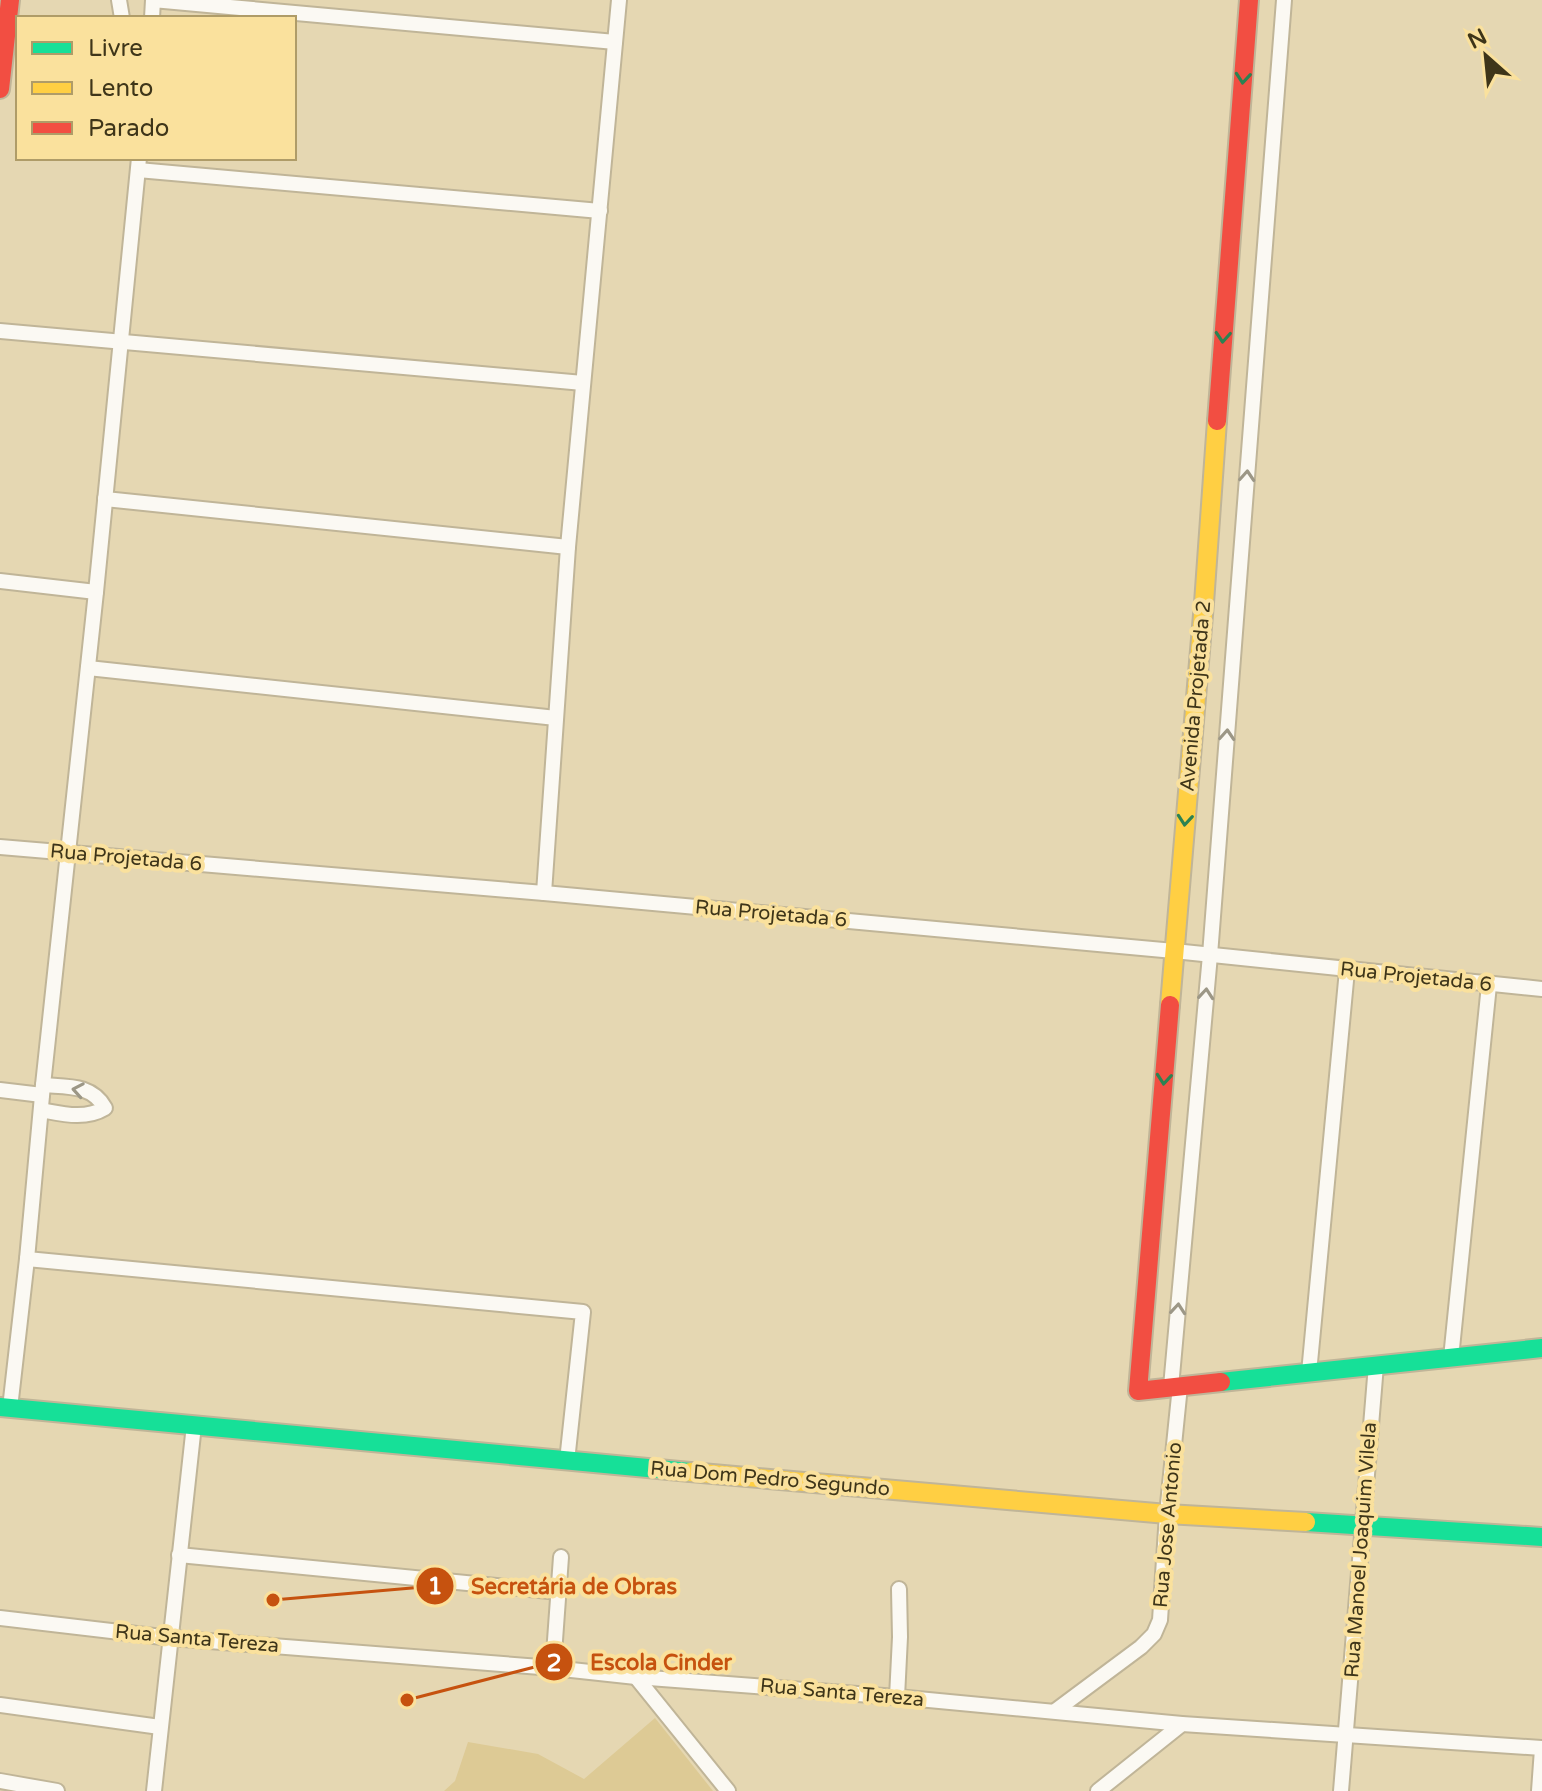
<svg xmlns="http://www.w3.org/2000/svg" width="1542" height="1791" font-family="'Varela Round',sans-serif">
  <rect width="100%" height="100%" fill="#e5d7b2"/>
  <!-- green -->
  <path fill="#ddca95" d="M655,1718L713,1791H444L455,1781L468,1742L538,1754L584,1779Z"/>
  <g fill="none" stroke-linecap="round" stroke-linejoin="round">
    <defs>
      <g id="street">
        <path d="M119,0L122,18"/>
        <path d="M152,18L153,0L615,42"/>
        <path d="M138,170L600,211"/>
        <path d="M0,331L583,383"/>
        <path d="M105,499L568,547"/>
        <path d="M0,581L96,592"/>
        <path d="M88,668L556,718"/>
        <path d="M0,847L544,893L1174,951L1542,989"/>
        <path d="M544,893L568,547L619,0"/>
        <path d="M0,1090L42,1095"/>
        <path d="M41,1110C63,1114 85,1120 105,1108C92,1084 67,1087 43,1085"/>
        <path d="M27,1259L583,1312L567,1461"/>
        <path d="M1451,1358L1489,985"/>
        <path d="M1309,1373L1347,970"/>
        <path d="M1171,1387L1210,955L1284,0"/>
        <path d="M10,1408L27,1259L43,1085L96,592L139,158"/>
        <path d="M179,1555L559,1592"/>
        <path d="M0,1618L171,1638L553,1668L636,1677L897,1697L1182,1724L1542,1748"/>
        <path d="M553,1668L561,1557"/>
        <path d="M636,1677L728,1791"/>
        <path d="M897,1697L900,1637L899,1589"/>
        <path d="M0,1705L160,1727"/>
        <path d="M1055,1711L1141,1647L1154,1634L1160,1620L1167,1514L1180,1386"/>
        <path d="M0,1781L57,1791"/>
        <path d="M154,1791L194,1425"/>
        <path d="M1098,1791L1182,1724"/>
        <path d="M1341,1791L1376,1365"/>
        <path d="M1539,1791L1542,1749"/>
      </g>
      <g id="fast">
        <path d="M1221,1382L1542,1348"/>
        <path d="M0,1407L690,1472"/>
        <path d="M1306,1522L1542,1537"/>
      </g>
      <g id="slow">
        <path d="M1170,1005L1204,603L1217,421"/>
        <path d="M690,1472L1167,1514L1306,1522"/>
      </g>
      <g id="jam">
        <path d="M0,89L10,0"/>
        <path d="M1217,421L1249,0"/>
        <path d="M1170,1005L1138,1391L1221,1382"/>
      </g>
    </defs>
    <!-- street casing -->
    <use href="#street" stroke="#c0b598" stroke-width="18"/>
    <!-- fast casing -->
    <use href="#fast" stroke="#c0b598" stroke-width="22"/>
    <!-- slow casing -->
    <use href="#slow" stroke="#c0b598" stroke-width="22"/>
    <!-- jam casing -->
    <use href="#jam" stroke="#c0b598" stroke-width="22"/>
    <!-- street -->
    <use href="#street" stroke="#fbf9f3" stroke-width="14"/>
    <!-- fast -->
    <use href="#fast" stroke="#16e098" stroke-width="18"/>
    <!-- slow -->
    <use href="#slow" stroke="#ffcf43" stroke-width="18"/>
    <!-- jam -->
    <use href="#jam" stroke="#f24e42" stroke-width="18"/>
  </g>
  <!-- one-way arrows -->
  <defs><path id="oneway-chevron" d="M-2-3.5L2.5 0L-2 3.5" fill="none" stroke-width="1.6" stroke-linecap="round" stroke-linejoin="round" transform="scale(2)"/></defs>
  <g stroke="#2c8252">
    <use href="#oneway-chevron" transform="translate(1243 78) rotate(95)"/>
    <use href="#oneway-chevron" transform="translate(1223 337) rotate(94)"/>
    <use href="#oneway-chevron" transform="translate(1185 820) rotate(95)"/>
    <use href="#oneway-chevron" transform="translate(1164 1079) rotate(95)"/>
  </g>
  <g stroke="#9c9786">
    <use href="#oneway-chevron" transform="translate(1247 476) rotate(-86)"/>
    <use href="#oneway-chevron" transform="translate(1227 735) rotate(-86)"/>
    <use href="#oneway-chevron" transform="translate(1206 994) rotate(-85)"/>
    <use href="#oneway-chevron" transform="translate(78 1090) rotate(-170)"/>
    <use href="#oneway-chevron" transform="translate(1178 1309) rotate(-85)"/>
  </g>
  <g text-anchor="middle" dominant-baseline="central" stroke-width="8" stroke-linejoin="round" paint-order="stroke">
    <!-- street labels -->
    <g font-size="20" fill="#3e3519" stroke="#fae19d">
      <text transform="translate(1196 696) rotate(-85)">Avenida Projetada 2</text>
      <text transform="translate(126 858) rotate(5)">Rua Projetada 6</text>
      <text transform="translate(771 914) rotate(5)">Rua Projetada 6</text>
      <text transform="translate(1416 977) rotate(6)">Rua Projetada 6</text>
      <text transform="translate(770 1479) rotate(5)">Rua Dom Pedro Segundo</text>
      <text transform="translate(1168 1525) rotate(-85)">Rua Jose Antonio</text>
      <text transform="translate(1361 1550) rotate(-86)">Rua Manoel Joaquim Vilela</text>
      <text transform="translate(197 1639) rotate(5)">Rua Santa Tereza</text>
      <text transform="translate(842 1693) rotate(5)">Rua Santa Tereza</text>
    </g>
  </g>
  <!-- callouts -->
  <path fill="none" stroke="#c6520f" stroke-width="3" d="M273 1600L435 1586M407 1700L554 1662"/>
  <g fill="#c6520f" stroke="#fae19d" stroke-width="3">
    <circle cx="273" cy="1600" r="8"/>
    <circle cx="407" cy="1700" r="8"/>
    <circle cx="435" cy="1586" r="20"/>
    <circle cx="554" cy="1662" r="20"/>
  </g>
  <g font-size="24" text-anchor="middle" font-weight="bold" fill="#fff">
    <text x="435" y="1594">1</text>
    <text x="554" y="1671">2</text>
  </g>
  <g font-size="22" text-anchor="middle" font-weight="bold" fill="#c6520f" stroke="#fae19d" stroke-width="8" stroke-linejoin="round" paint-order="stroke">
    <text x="574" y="1594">Secretária de Obras</text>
    <text x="661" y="1670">Escola Cinder</text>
  </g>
  <!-- legend -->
  <rect x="16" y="16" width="280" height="144" fill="#fae19d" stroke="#af9c68" stroke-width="2"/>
  <rect x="32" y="42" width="40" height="12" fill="#16e098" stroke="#af9c68" stroke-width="2"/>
  <text x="88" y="56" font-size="24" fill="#3e3519">Livre</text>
  <rect x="32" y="82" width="40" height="12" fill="#ffcf43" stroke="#af9c68" stroke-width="2"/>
  <text x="88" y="96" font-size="24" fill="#3e3519">Lento</text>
  <rect x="32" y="122" width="40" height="12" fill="#f24e42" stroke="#af9c68" stroke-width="2"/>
  <text x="88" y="136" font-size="24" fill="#3e3519">Parado</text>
  <!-- north arrow -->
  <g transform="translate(1486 56) rotate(333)" stroke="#fae19d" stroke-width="6" paint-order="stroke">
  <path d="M0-6L14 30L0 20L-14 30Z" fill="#3e3519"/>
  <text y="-12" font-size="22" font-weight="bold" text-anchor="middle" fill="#3e3519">N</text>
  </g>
</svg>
